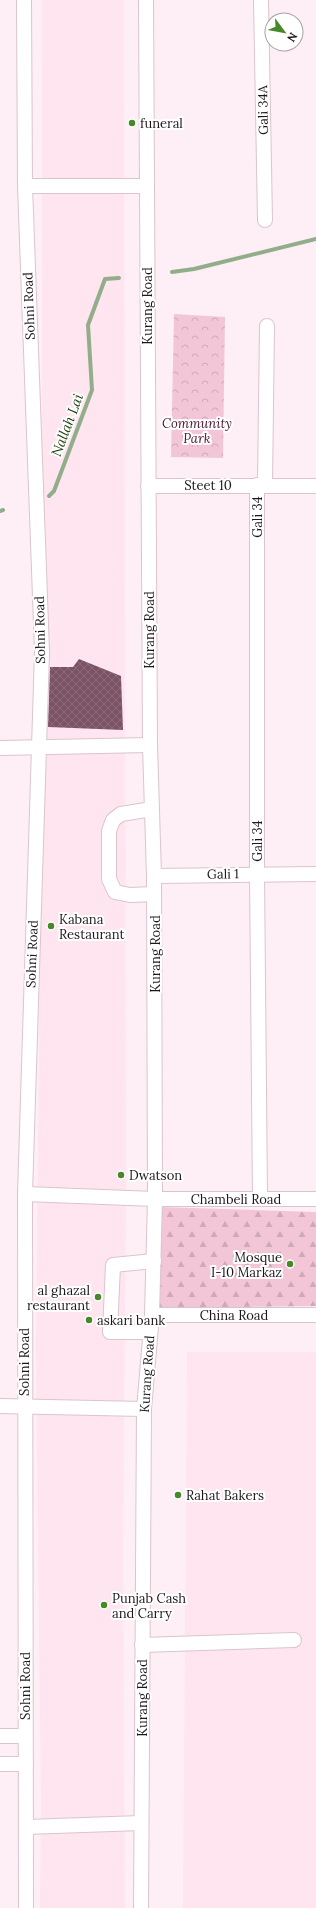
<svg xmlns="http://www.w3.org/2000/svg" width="316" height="1908" font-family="Lora,serif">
  <defs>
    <pattern id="forest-firs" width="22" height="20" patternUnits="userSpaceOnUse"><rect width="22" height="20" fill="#f2c6d7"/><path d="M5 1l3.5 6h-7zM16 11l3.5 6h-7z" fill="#cfa9b8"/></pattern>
    <pattern id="park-crowns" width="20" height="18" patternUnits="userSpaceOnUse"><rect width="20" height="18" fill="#f2c6d7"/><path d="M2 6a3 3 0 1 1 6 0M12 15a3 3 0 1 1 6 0" fill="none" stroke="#cfa9b8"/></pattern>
    <pattern id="building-cross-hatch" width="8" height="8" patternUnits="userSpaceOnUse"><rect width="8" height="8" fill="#7b5364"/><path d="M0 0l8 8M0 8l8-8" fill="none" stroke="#8b6c7a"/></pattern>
  </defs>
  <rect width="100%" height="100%" fill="#fdeff5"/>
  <!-- built -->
  <g fill="#fee5ef">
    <path d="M42,0H124L126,1195L123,1558L125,1908H40L41,1806L36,1348L42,727Z"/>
    <path d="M187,1352H316V1908H183Z"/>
  </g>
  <!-- forest -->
  <path fill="url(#forest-firs)" d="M160,1207L316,1212V1306L157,1308Z"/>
  <!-- park -->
  <path fill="url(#park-crowns)" d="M174,314L225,317L223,458L171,457Z"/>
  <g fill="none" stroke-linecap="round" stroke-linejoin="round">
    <!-- stream -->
    <g stroke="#92ad89" stroke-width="4">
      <path d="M172,272L194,269L316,239"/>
      <path d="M49,496L54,491L92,390L88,325L105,279L119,278"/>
      <path d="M0,511L3,510"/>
    </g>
  </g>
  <!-- building -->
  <path fill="url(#building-cross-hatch)" d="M79,659L121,676L123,730L48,727L50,667H73Z"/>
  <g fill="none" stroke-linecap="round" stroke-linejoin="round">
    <defs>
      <g id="minor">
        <path d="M24,0L25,186L42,652L25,1194L26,1908"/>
        <path d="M261,0L265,220"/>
        <path d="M25,186H147"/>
        <path d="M257,485V873L260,1198"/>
        <path d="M265,485L267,326"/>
        <path d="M148,486H316"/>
        <path d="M0,748L150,745"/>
        <path d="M152,809L121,814L113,820L109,831V879L115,892L130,895L154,894"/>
        <path d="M154,876L316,874"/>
        <path d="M25,1194L155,1199H316"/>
        <path d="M152,1315H316"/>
        <path d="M150,1332H110L113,1265L154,1261"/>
        <path d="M0,1406L144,1409"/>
        <path d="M142,1645L294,1640"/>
        <path d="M0,1736H25"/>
        <path d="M0,1764H26"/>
        <path d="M26,1827L141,1823"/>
        <path d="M141,1908L144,1409L152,1315L155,1199L154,876L150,745L146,0"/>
      </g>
    </defs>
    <!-- minor casing -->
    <use href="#minor" stroke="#dbc5cd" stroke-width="16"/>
    <!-- minor -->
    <use href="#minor" stroke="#fff" stroke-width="14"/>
  </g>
  <!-- markers -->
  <g fill="#47882b" stroke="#fff" stroke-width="1.5">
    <circle cx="132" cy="123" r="4"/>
    <circle cx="51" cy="926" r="4"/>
    <circle cx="121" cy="1175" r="4"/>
    <circle cx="290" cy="1264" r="4"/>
    <circle cx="98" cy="1297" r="4"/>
    <circle cx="89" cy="1320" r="4"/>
    <circle cx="178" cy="1495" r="4"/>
    <circle cx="104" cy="1605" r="4"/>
  </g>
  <g text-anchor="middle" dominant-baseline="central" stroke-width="4" stroke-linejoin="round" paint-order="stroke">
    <!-- street labels -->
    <g font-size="13" fill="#1d1518" stroke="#fff">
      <text transform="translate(263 110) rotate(-91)">Gali 34A</text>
      <text transform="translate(29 306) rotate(-92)">Sohni Road</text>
      <text transform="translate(147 306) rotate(-90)">Kurang Road</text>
      <text x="208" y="485">Steet 10</text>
      <text transform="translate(257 517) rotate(-90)">Gali 34</text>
      <text transform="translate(40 630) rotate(-91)">Sohni Road</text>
      <text transform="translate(149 630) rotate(-90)">Kurang Road</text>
      <text transform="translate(257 841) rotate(-90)">Gali 34</text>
      <text transform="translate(223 874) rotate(-1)">Gali 1</text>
      <text transform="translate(32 954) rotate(-88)">Sohni Road</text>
      <text transform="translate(155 954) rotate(-90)">Kurang Road</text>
      <text x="236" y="1199">Chambeli Road</text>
      <text x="234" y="1315">China Road</text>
      <text transform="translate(24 1362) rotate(-90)">Sohni Road</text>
      <text transform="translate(147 1374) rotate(-86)">Kurang Road</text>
      <text transform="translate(25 1686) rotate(-90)">Sohni Road</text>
      <text transform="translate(142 1698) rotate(-90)">Kurang Road</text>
    </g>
    <!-- poi labels -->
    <g font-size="13" fill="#1d1518" stroke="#fff" text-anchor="start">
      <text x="140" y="123">funeral</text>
      <text x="59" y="919">Kabana<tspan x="59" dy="15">Restaurant</tspan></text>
      <text x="129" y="1175">Dwatson</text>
      <text x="282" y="1257" text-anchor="end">Mosque<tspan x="282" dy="15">I-10 Markaz</tspan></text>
      <text x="90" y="1290" text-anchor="end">al ghazal<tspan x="90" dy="15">restaurant</tspan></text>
      <text x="97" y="1320">askari bank</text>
      <text x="186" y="1495">Rahat Bakers</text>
      <text x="112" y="1598">Punjab Cash<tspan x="112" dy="15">and Carry</tspan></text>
    </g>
    <!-- park labels -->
    <g font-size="13" font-style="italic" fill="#4c1531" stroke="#fff">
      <text x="197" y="423">Community<tspan x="197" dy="15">Park</tspan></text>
    </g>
    <!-- water labels -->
    <g font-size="14" font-style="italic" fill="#1f4310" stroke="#fff">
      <text transform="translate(67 425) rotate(-69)">Nallah Lai</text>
    </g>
  </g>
  <!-- north arrow -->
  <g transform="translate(284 32) rotate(122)"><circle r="19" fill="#ffffff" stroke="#a5a1a3"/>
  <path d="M0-3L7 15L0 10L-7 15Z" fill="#47882b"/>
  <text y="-6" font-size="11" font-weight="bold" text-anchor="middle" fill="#1d1518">N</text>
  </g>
</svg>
